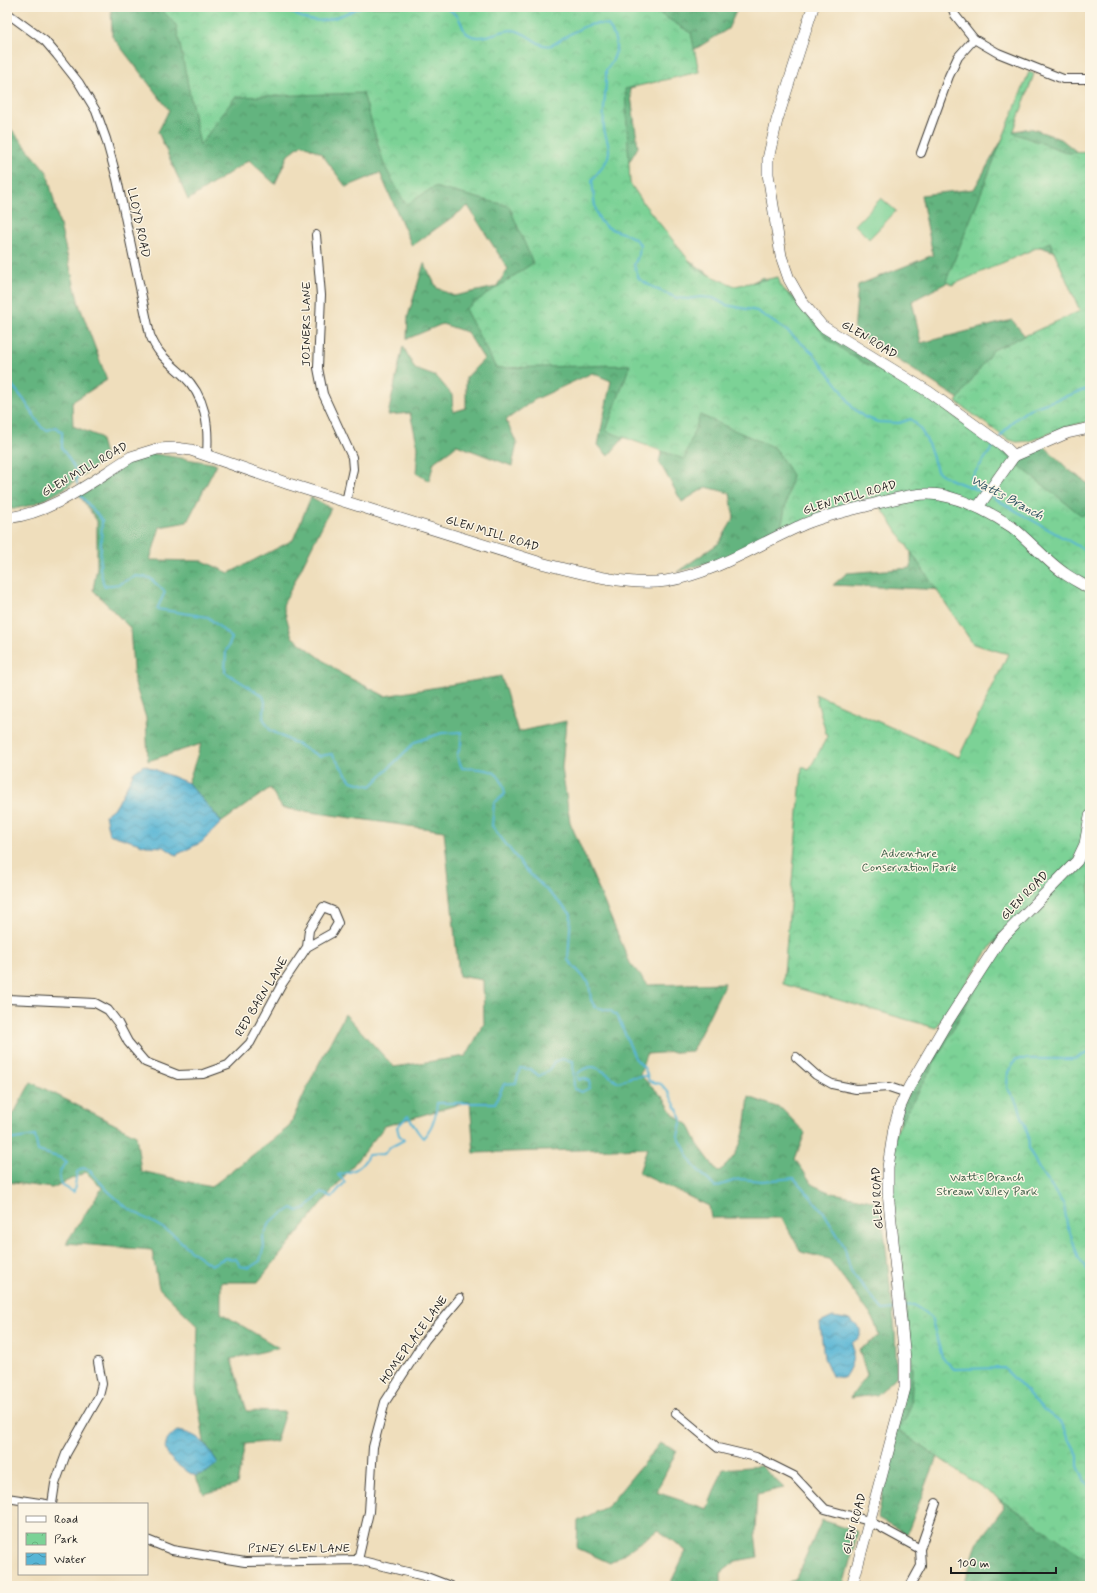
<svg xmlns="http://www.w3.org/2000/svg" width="1097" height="1593" font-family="Mynerve,sans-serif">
  <defs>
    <pattern id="forest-crowns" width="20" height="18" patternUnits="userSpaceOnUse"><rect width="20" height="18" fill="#64b47f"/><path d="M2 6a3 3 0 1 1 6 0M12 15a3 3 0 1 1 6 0" fill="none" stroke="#529267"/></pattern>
    <pattern id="park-crowns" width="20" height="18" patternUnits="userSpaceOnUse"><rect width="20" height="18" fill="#7bd296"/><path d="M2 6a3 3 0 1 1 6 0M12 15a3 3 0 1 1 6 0" fill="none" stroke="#6ab481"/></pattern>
    <pattern id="water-waves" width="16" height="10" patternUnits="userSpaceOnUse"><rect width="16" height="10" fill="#57b5d5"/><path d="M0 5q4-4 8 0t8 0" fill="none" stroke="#4792ac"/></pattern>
  </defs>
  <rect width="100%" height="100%" fill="#fcf5e5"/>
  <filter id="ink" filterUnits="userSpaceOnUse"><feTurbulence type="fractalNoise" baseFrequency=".025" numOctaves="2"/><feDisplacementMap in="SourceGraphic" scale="8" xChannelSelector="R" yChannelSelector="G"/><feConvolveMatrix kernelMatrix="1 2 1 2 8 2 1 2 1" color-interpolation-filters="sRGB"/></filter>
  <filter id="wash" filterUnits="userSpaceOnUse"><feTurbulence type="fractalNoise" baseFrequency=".012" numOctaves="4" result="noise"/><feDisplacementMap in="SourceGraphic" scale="16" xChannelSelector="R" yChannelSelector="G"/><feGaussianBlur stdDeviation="0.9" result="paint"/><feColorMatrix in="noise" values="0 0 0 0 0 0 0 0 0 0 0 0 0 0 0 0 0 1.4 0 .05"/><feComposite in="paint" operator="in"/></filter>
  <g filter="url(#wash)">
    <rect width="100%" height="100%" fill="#efdebc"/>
    <!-- forest -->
    <g fill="url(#forest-crowns)" stroke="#40684e">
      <path d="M111,7H738L728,29L630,89L638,147L622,174L652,233L733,292L763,277L802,302L822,326L1014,456L1042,444L1069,470L1090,485V1586H964L977,1543L1004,1507L983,1477L938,1455L907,1534L878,1518L891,1441L905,1388L900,1310V1107L995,948L1012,649L946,590L833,585L847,573L911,568V495L810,513L721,559L677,572L719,543L734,518L730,493L706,487L682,502L659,462L665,437L636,424L608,456L598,445L611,381L592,373L534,400L506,420L517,444L512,466L457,445L434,462L429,481L416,473L418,447L410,413L388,415L403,346L415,369L437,377L452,395L453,412L466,408V378L484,359L467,332L442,324L407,339L408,316L424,263L437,288L454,296L496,287L508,269L468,206L412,246L380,173L346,187L321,153L302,144L288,155L275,184L249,160L188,200L158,132L169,110L112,36Z"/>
      <path d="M7,124L47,172L79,304L107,380L72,402L73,426L100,437L106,457C80,479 42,509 7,509V431L9,421H7Z"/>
      <path d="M1030,128L1061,139L1077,152L1090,151V285L1084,261L1037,246L975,268L912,301L921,343L1012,320L1038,352L973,408L854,332L858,285L933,255L921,195L974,189L1006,133Z"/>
      <path d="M144,452L217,464L187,522L160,527L150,560L203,561L229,573L293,540L311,497L331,508L283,605L292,637L342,674L385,696L501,676L518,732L566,721L562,768L570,822L630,963L648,985L725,983L692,1051L646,1054L640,1075L663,1097L674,1115L689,1125L697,1143L718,1172C745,1152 745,1128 749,1097L782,1109L805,1133L795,1159L813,1185L829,1192L881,1203L895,1331L897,1376L877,1395L850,1398L867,1375L859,1350L879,1336L873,1318L829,1259L801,1252L782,1218H711L709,1206L639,1173L647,1148L474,1153L470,1101L385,1126L258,1282H221V1313L279,1348L231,1359L247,1411L285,1412L276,1441L245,1444L237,1485L204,1494L195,1476L207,1472L217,1462L204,1442L196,1389L198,1326L159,1288L152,1250L66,1243L102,1188L86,1172L52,1188L7,1182V1126L31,1082L136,1135L141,1171L211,1187L289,1127L314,1073L345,1014L394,1067L466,1056L484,1024L483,980L459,976L444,831L282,808L270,788L222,822L188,783L201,744L148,761L146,718L134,681L130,628L93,590L97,567V521L76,490Z"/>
      <path d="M660,1443L677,1451L656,1492L707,1509L723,1469L761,1466L784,1488L757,1494L755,1534L758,1557L736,1561L721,1573V1586H669L686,1551L658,1530L610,1563L577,1548L578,1521L608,1506Z"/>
      <path d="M822,1520L858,1532L843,1586H782L796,1578Z"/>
    </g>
    <!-- park -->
    <g fill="url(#park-crowns)" stroke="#4c7759">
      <path d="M159,7H649L691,33L699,72L625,89L630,183L644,204L696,269L735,286L778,277L781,286L829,340L857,359L922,393L988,441L1082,516L1090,510V1561L898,1430L906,1418L911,1405L913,1370L902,1264L891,1250L890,1143L1005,935L1000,933L936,1028L783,984L802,767L809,770L827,737L815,694L959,757L1008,654L973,644L878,503L780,533L792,475L775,448L700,415L684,459L606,431L630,365L496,368L465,309L533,263L509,206L434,187L406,205L384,165L363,93L235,97L200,145L176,25Z"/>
      <path d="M1029,72L1034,74L1013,133L1069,153L1090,152V421L1066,427L1030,441L1017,442L1007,439L956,402L993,350L1080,311L1050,242L952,285L946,281Z"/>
    </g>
    <!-- pitch -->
    <path fill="#7bd296" stroke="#4c7759" d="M881,198L896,211L869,239L855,225Z"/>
    <!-- water -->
    <g fill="url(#water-waves)" stroke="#3a6878">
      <path d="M144,765L188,783L222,822L202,842L176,855L164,847L146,846L109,834L105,815L117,805L134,772Z"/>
      <path d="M833,1317L851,1320L860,1329V1337L852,1343C855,1357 852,1366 844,1378L832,1376L824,1358L820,1323Z"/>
      <path d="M177,1431C200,1434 206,1444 218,1463L207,1472L195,1476C178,1466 149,1450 177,1431Z"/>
    </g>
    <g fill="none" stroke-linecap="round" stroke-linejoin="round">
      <!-- stream -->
      <g stroke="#57b5d5" stroke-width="2">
        <path d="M290,7L291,12C316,28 335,19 360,7"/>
        <path d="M446,7C450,11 455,13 458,17C463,24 462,33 472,36C487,40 498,30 513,30C527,31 538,49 552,45C556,43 560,40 563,38C580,29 588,21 608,25C619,41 619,55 606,70C607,90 602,109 604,129C606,140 611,146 608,157C606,165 597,173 592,180C594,193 593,220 607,227C618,233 631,233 640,244L639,254L634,265L639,279L656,289L677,298L688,299L700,297L713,298L726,305L757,311L787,331L813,353L841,389L852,407L864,417L878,422L899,423L911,419C927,433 931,452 937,471L949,479L983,492"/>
        <path d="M7,379L24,400L42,428L48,430L56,427L62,432V448L77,472V484"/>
        <path d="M1000,437L1013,421L1029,409L1090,388"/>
        <path d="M973,488L971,478L993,447"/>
        <path d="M81,496L102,520L100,569L104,586L119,584L136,576L150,578L165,592L157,609L208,617L232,638L226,651L225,672L263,696L265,702L263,718L270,730L319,756L332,754L351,781L371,786L415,742L442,733L461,732V744L457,756L462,768C486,770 501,766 505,794L494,803L492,826L525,869L571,914L568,960L589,983L591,1000L595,1007L611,1011L618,1017L635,1058L645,1069L649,1081L661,1084L669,1093L682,1119L678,1136L693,1165L715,1187L739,1179L762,1181L794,1178L823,1211L844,1246L851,1272L883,1310L894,1309"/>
        <path d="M990,496L1090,553"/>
        <path d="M1090,1052L1074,1059H1016L1008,1072L1007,1088L1018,1104L1028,1135L1029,1149L1039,1169L1064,1205L1067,1224L1079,1259L1090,1273"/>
        <path d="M7,1140L35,1136L38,1151L61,1158L67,1163C53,1174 59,1186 74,1192L77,1172L83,1168L89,1170L108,1191L126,1207L173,1234L190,1250L211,1265L225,1258L236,1259L240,1266L249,1268L260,1261L264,1246L263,1237L271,1221L292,1208L298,1211L306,1208L321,1193L332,1197L345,1182L338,1175C352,1172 362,1169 368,1155L384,1154L389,1148L404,1140L399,1135L397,1127L408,1116C413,1123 416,1131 423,1138C433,1127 436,1117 437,1103H495L504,1084L516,1083L520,1068L530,1069L539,1076L548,1071L554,1062L562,1059L573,1061L574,1089L582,1092L589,1088L590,1081L584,1078L579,1080L577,1074C595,1058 603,1073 619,1082L631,1077L647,1076"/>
        <path d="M904,1306L914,1305L931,1317L942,1357L954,1369L1004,1368L1043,1409L1062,1424L1078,1456V1466L1084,1480L1090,1486"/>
      </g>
    </g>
  </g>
  <g filter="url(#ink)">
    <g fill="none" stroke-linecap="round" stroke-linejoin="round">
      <defs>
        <g id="minor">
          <path d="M952,7L955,15L974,39L998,53L1063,79H1090"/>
          <path d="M7,13L45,41L57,55L79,83L96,111L106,139L117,179L150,335C158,355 168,361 183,375C206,397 209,425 207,454"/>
          <path d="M921,153L949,76L958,57L974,39"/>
          <path d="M316,235L321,295L318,368L323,394L352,457L353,469L346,502"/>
          <path d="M7,999L95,1003L108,1010L118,1023L128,1042L145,1062L178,1075L203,1074L228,1065L250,1043L282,984L307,947L309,930L323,907L333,911L338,923L332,933L307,947"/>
          <path d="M796,1057L816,1075L832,1084L856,1089L889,1087L907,1093"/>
          <path d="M676,1413L718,1448L756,1457L794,1476L825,1509L869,1521L920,1549L921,1566L910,1586"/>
          <path d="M7,1498L46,1504"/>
          <path d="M52,1504L55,1484L66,1454L99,1396L102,1384L98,1362"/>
          <path d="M147,1540L172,1550L245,1562L358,1560L424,1576L450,1586"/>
          <path d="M920,1549L936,1503"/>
          <path d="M358,1560L369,1512L373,1447L385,1402L425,1340L460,1298"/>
        </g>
        <g id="major">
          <path d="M813,7L777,120L768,159V174L781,256L789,279L802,302L822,326L929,392L1005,447L1014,456"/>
          <path d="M1014,456L1067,433L1090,428"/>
          <path d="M978,507L1014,456"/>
          <path d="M7,518C53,513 92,481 131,457L157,449L175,448L191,450L289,484L541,563C576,572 630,587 666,581C715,573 756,545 800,526C824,515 852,510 878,503C901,497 926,490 949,497C972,503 993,514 1012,527C1030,541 1045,560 1064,573C1072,579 1081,583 1090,589"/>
          <path d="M852,1586L905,1388V1359L888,1192V1167L894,1128L900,1107L909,1087L944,1027L1000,940L1077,861L1085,844L1090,816"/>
        </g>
      </defs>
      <!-- minor casing -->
      <use href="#minor" stroke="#3c3934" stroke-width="10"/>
      <!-- major casing -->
      <use href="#major" stroke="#3c3934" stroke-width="12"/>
      <!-- minor -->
      <use href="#minor" stroke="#fff" stroke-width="8"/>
      <!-- major -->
      <use href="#major" stroke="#fff" stroke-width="11"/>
    </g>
  </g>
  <g text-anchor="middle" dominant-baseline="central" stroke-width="3" stroke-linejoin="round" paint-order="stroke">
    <!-- street labels -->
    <g font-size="12" fill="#1c1c1c" stroke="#fcf5e5">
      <text transform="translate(138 223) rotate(78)">LLOYD ROAD</text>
      <text transform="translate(307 324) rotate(-90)">JOINERS LANE</text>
      <text transform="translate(869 340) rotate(31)">GLEN ROAD</text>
      <text transform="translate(85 470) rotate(-30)">GLEN MILL ROAD</text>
      <text transform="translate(850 498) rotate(-16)">GLEN MILL ROAD</text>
      <text transform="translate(492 534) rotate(17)">GLEN MILL ROAD</text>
      <text transform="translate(1025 896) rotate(-46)">GLEN ROAD</text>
      <text transform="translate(262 997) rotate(-59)">RED BARN LANE</text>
      <text transform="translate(878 1198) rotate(-93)">GLEN ROAD</text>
      <text transform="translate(414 1340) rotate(-54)">HOMEPLACE LANE</text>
      <text transform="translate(855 1524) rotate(-75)">GLEN ROAD</text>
      <text x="299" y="1549">PINEY GLEN LANE</text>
    </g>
    <!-- park labels -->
    <g font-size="12" fill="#3d5c47" stroke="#fcf5e5">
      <text x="909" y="854">Adventure<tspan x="909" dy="14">Conservation Park</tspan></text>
      <text x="987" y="1178">Watts Branch<tspan x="987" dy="14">Stream Valley Park</tspan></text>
    </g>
    <!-- water labels -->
    <g font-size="13" font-style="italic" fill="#345966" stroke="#fcf5e5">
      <text transform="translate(1007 498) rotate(28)">Watts Branch</text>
    </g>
  </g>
  <!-- margin -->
  <rect width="1097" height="1593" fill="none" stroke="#fcf5e5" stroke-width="24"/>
  <!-- legend -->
  <rect x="18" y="1503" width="130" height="72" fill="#fcf5e5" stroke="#a29e95"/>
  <rect x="26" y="1516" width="20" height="6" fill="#ffffff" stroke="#a29e95"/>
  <text x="54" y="1523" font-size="12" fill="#1c1c1c">Road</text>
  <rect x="26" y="1533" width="20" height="12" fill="url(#park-crowns)" stroke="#a29e95"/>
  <text x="54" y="1543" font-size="12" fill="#1c1c1c">Park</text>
  <rect x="26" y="1553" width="20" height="12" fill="url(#water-waves)" stroke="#a29e95"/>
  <text x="54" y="1563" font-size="12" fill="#1c1c1c">Water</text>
  <!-- scale -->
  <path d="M951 1567v6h105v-6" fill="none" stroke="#1c1c1c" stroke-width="2"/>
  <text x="957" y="1567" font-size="12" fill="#1c1c1c" stroke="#fcf5e5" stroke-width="3" paint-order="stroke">100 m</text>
</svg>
